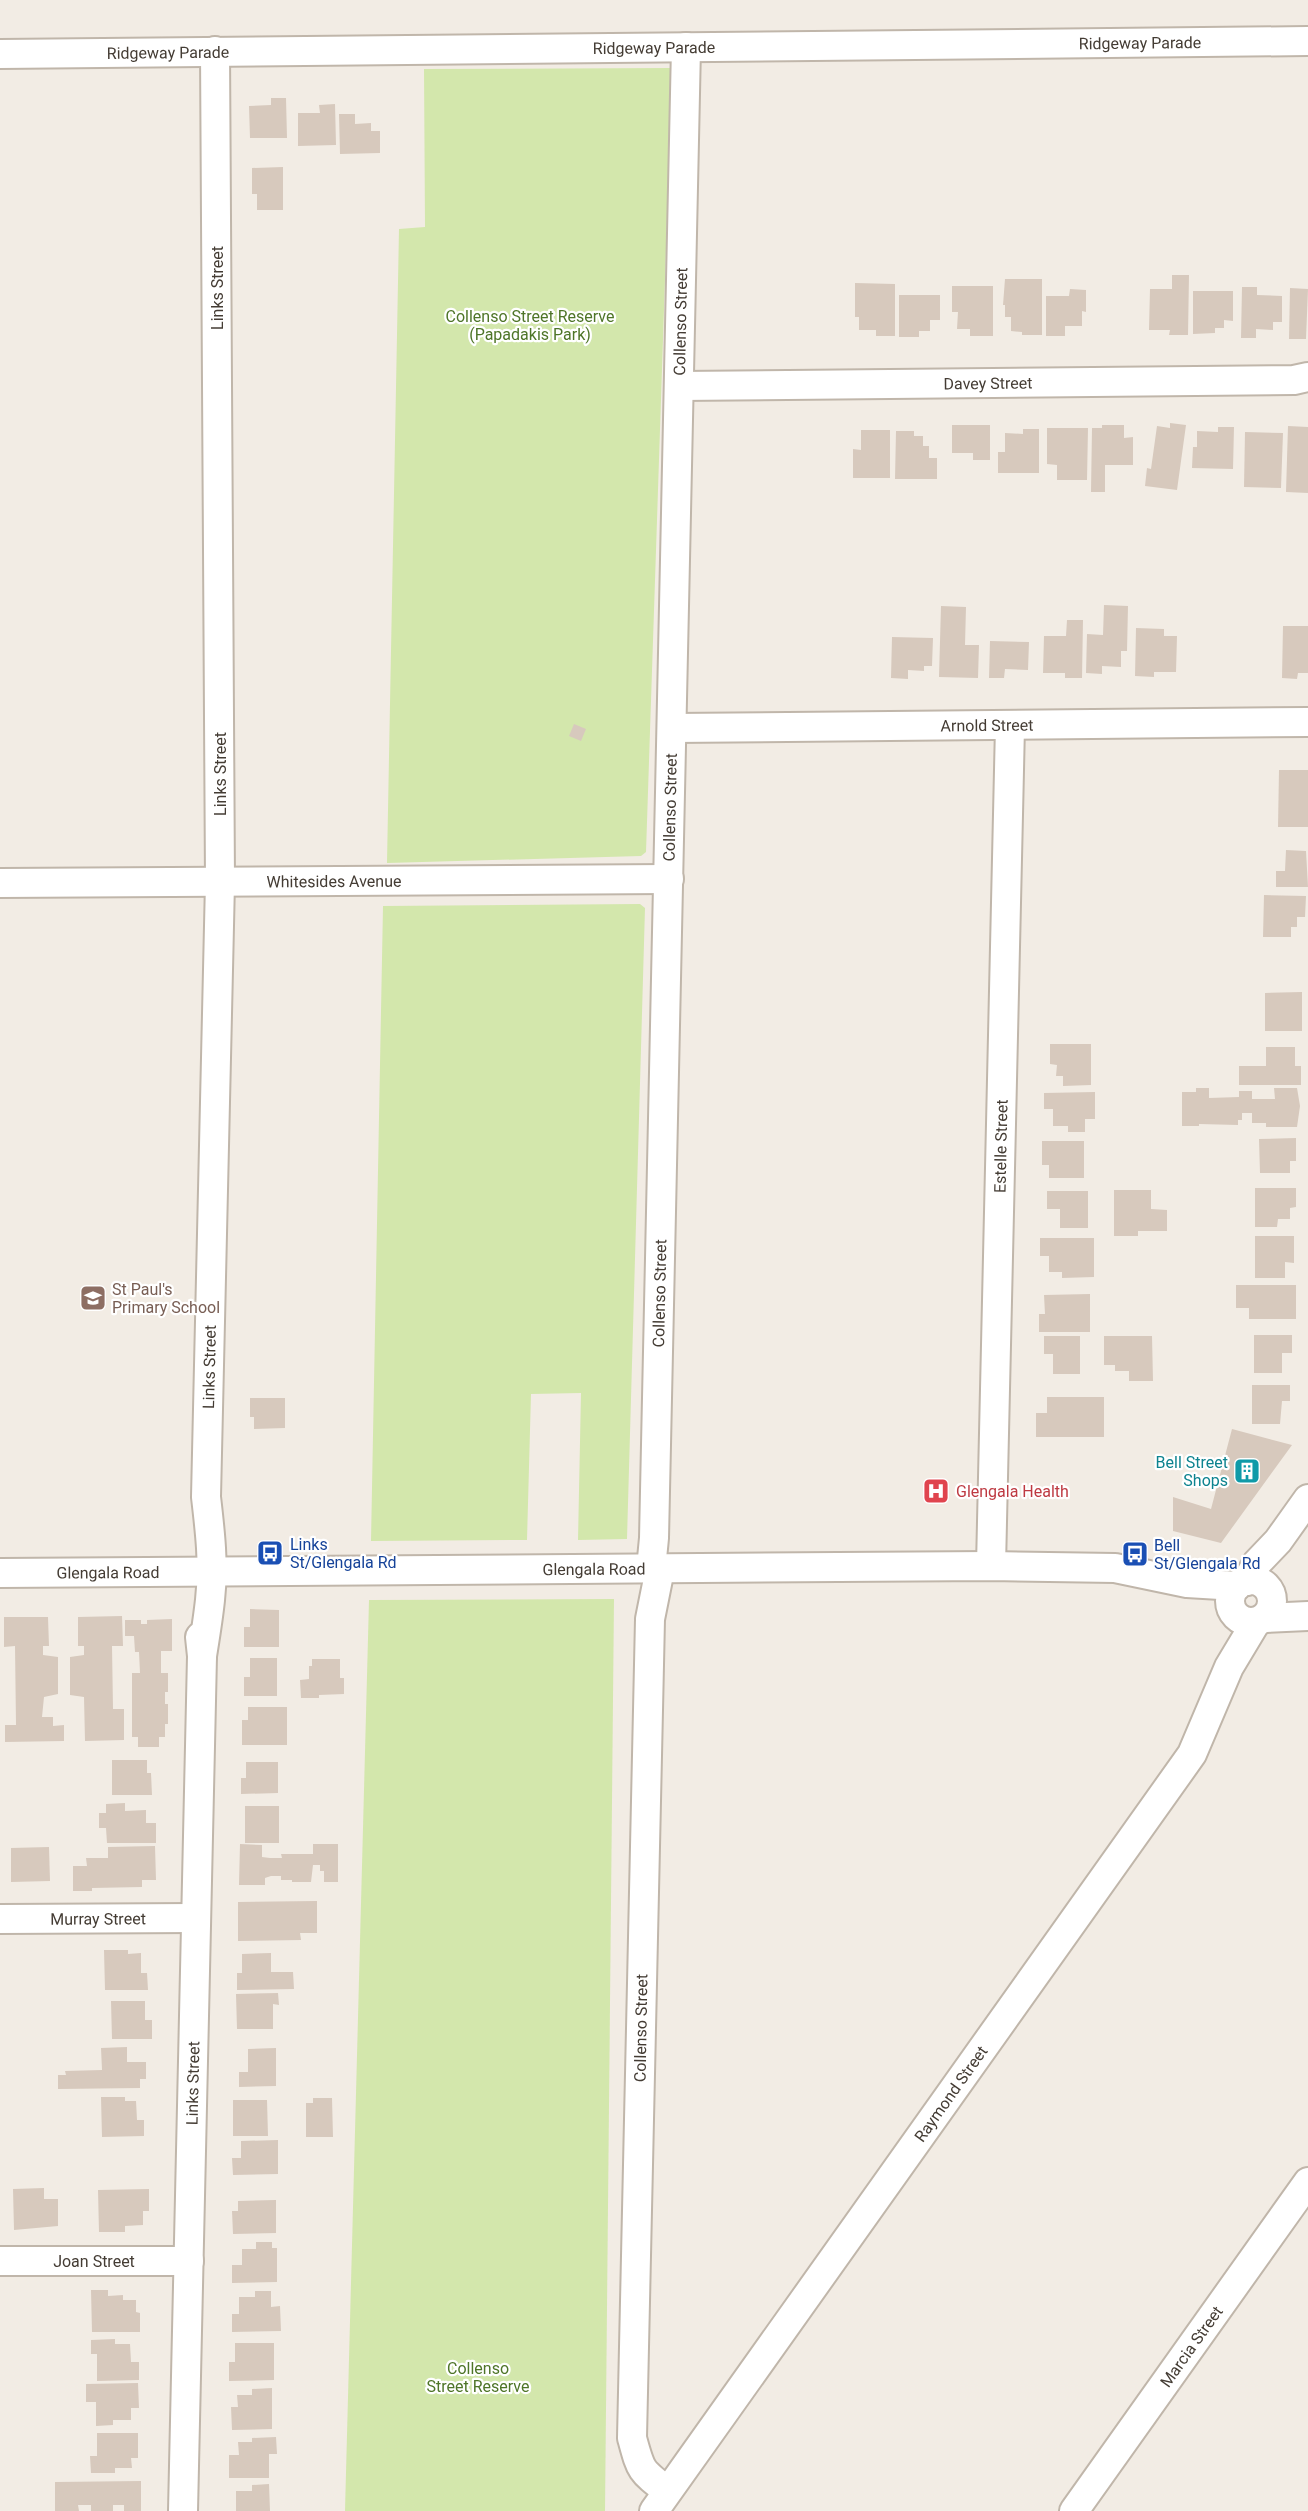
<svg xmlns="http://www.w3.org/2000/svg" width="1308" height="2511" font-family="Roboto,sans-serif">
  <rect width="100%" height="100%" fill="#f2ece4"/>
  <!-- green -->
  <g fill="#d3e7ac">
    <path d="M672,68L646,852L641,856L387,863L399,229L425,227L424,69Z"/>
    <path d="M640,904L645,908L627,1539L578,1540L581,1393L531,1394L527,1540L371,1541L383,906Z"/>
    <path d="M614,1599L605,2511H345L369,1600Z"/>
  </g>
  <!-- building -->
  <g fill="#d7c9bd">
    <path d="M271,98H286L287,138H250L249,106L271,105Z"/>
    <path d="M335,104L336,145L298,146V113H320L319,105Z"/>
    <path d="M339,114H355V124L371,123V131H380V153L340,154Z"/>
    <path d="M283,167V210H257V194H252V168Z"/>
    <path d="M1172,275H1189L1188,335H1169L1170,330H1149L1150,289H1172Z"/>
    <path d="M1005,279H1042V335H1022V332L1011,331V317H1005V305H1003Z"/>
    <path d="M855,283L895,284V336H876V330H859V317H855Z"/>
    <path d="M952,286H993V336H970V329H957L958,312H952Z"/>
    <path d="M1242,287H1257V295L1282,296V322H1273V330L1256,329V338H1241Z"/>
    <path d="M1290,288L1308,289L1306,339H1289Z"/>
    <path d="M1070,289L1086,290V312L1082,311V326H1065V336H1046V296H1069Z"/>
    <path d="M1193,291H1233V321L1224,320V328H1215V333L1193,334Z"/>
    <path d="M899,295H940V320H930V331H919V337H899Z"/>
    <path d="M1170,423L1186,425L1177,490L1145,486L1147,468L1151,469L1157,426L1170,428Z"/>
    <path d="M952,425H990V460H973V453H952Z"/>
    <path d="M1102,425H1124V438L1133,437V465H1105V492H1091L1092,428H1102Z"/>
    <path d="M1288,426L1308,427V493L1286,492Z"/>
    <path d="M1218,427H1234L1233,469L1192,468L1193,447H1197V431L1218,432Z"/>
    <path d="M1047,428H1088L1087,480H1057V465L1047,464Z"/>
    <path d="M1023,429H1039V473H998V452H1005V433L1023,434Z"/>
    <path d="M861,430H890V478H853V449L861,450Z"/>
    <path d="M896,431H914V436H923V446H929V458H937V479H895Z"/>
    <path d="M1245,432L1283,433L1281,488L1244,487Z"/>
    <path d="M1104,605L1128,606L1127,651H1121V667L1102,666V674L1086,673L1087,634L1103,635Z"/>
    <path d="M941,606L966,607L965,645H979L978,678L939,677Z"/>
    <path d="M1067,620H1083L1082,678H1065V673H1043L1044,636H1066Z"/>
    <path d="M1283,626H1308V673H1298L1297,679L1282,678Z"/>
    <path d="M1136,628L1164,629V636H1177L1176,672H1154V677L1135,676Z"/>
    <path d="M892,637L933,638L932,666H924V671L908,670V679L891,678Z"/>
    <path d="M990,641L1029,642L1028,670L1005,669L1004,678H989Z"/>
    <path d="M574,724L586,729L581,741L569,736Z"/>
    <path d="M1279,770H1308V827H1278Z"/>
    <path d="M1286,850L1306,851L1308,887H1276V871H1285Z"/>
    <path d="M1264,895L1306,896L1305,917H1297V927H1291V937H1263Z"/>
    <path d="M1302,992V1031H1265V993Z"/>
    <path d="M1050,1044H1091V1085L1063,1086V1076H1056L1057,1065L1050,1064Z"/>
    <path d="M1266,1047H1295V1066H1301V1085H1239V1066H1266Z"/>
    <path d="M1196,1088H1209V1098L1239,1097V1091H1252V1099H1275L1274,1088H1297L1300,1106L1297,1127H1266V1123H1252V1113H1242V1120H1238V1125L1199,1124V1126H1182V1092H1196Z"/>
    <path d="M1095,1092V1119H1085V1132H1068V1126H1053V1109H1044V1093Z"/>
    <path d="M1296,1138V1161H1290V1173H1260L1259,1139Z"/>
    <path d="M1042,1141H1084V1178H1049V1165H1042Z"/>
    <path d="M1255,1188H1296V1207L1290,1208V1219H1278L1277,1227H1255Z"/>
    <path d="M1114,1190H1151V1209L1167,1210V1231H1138V1236H1114Z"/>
    <path d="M1047,1191H1088V1228H1060V1209H1047Z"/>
    <path d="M1255,1236H1294V1263L1285,1262V1278H1255Z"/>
    <path d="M1040,1238H1094V1277L1062,1278V1272H1049V1256H1040Z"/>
    <path d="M1236,1285H1296V1319H1249V1308H1236Z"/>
    <path d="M1090,1294V1332H1039V1314H1045L1044,1295Z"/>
    <path d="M1254,1335H1292V1353H1282V1373H1254Z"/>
    <path d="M1044,1336H1080V1374H1053V1354H1044Z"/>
    <path d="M1104,1336H1152L1153,1381H1129V1371H1115V1365H1104Z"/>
    <path d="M1252,1385H1290V1401H1282L1280,1424H1252Z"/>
    <path d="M1047,1397H1104V1437H1036V1413H1047Z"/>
    <path d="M250,1398H285V1428L254,1429V1417H250Z"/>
    <path d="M1232,1429L1292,1445L1221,1543L1173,1531V1497L1211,1509Z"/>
    <path d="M250,1609L279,1610V1647H244V1627H250Z"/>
    <path d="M122,1616L123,1646H112L113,1709H124V1740L85,1741L84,1697L70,1695V1657L84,1655V1646H78V1617Z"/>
    <path d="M4,1617H48L49,1646H43V1655L58,1657V1694L44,1697L42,1717H53V1726L64,1725V1741L5,1742V1725H16L15,1646L4,1647Z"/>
    <path d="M172,1619V1651H161V1673H168V1692H165V1704H168V1724H165V1737H159V1747H138V1737H132V1673H140L139,1652H135L134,1636H125V1620H141V1624H147V1620Z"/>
    <path d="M250,1658H277V1696H244V1677H250Z"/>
    <path d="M312,1659H340V1678H344V1694L319,1695V1698H301L300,1680L309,1679V1666H312Z"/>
    <path d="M248,1707H287V1745H242V1720H248Z"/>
    <path d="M112,1760H147V1773H151L152,1795H112Z"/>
    <path d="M246,1762H278V1793L241,1794V1778H246Z"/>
    <path d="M125,1803V1811L146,1810V1823H156V1843H107L106,1828H99V1813H106V1804Z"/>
    <rect x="245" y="1806" width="34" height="37"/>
    <path d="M240,1844L262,1845V1857L270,1858H282L281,1854H313V1844H338V1882H324V1871H320V1865H313L311,1882H292V1880H281V1876H271L265,1878V1885H239Z"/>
    <path d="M155,1846L156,1880H142V1887L92,1888V1891H73V1866H87L86,1858H108V1847Z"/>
    <path d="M49,1847L50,1881L11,1882V1848Z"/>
    <path d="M317,1901V1933H300L301,1940L238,1941V1902Z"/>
    <path d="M104,1950H128V1954L141,1953V1973H147L148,1990H105Z"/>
    <path d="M271,1953V1972H293L294,1989L237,1990V1973H242V1954Z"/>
    <path d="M278,1993L279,2005L273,2004V2029H237L236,1994Z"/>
    <path d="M111,2001H145V2020H152V2039H112Z"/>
    <path d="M127,2047V2062H146V2079H140V2088L58,2089V2075H66L65,2071L102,2070L101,2048Z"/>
    <path d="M276,2048V2086L239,2087V2072H248V2049Z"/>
    <path d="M101,2097H125V2101H136L137,2120H144V2136L102,2137Z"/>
    <path d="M313,2098H332L333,2137H306V2103H313Z"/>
    <path d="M233,2100H267L268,2136H233Z"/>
    <path d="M278,2140V2174L233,2175L232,2158H241V2141Z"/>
    <path d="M44,2188V2199H58V2226L14,2230L13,2189Z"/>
    <path d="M149,2189V2211H143V2225L125,2226V2232H99L98,2190Z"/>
    <path d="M276,2200V2233L233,2234L232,2211H238V2201Z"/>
    <path d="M256,2242H272V2248H277V2282L232,2283V2265H242V2249H256Z"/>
    <path d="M91,2290H108V2296L123,2295V2300H136V2312L140,2313V2332H92Z"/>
    <path d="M255,2291H271V2307L280,2306L281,2331L232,2332V2314H239V2297H255Z"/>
    <path d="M115,2339V2344H130L131,2362H139V2380L97,2381V2354H91V2340Z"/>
    <path d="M235,2343H274V2380L229,2381V2362H235Z"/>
    <path d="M138,2383L139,2408H131V2420H113V2425L96,2426V2402H86V2384Z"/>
    <path d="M272,2388V2429L232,2430L231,2407H238L237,2395H252V2389Z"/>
    <path d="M97,2433H138V2458H131L132,2468H115V2473H91L90,2456H97Z"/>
    <path d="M276,2437L277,2454H269V2478H229V2455H239L238,2442H252V2438Z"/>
    <path d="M141,2481V2511H124V2505H113V2511H91V2505H78L79,2511H55V2482Z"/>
    <path d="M269,2484L270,2511H236V2491H252V2485Z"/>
  </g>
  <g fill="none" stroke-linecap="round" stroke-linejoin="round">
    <defs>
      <g id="minor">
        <path id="s1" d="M0,54L1308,41"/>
        <path id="s2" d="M680,386L1294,380L1308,377"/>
        <path id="s3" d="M673,728L1308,722"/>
        <path id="s4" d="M0,883L669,879"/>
        <path id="s5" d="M991,1566L1010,726"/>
        <path id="s6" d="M651,1569L654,1538L686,47"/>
        <path d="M660,1569L650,1619L632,2438C641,2471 640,2470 667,2491"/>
        <path id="s7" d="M0,1573L991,1566L1115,1568L1187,1583L1237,1586"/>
        <circle cx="1251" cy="1601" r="21"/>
        <path d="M1247,1581L1257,1563L1278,1541L1308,1499"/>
        <path d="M1264,1618L1308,1616"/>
        <path id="s8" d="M202,1656C205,1637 208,1619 210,1600C214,1565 210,1531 206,1497L220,882L215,51"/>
        <path id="s9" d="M0,1919L196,1918"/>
        <path id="s10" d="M0,2261H189"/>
        <path id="s11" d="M183,2511L202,1656L200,1637"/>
        <path id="s12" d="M654,2511L1192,1754L1229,1667L1256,1622"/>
        <path id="s13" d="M1074,2511L1308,2182"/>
      </g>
    </defs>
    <!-- minor casing -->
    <use href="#minor" stroke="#c0b6aa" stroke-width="32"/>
    <!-- minor -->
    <use href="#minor" stroke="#fff" stroke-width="28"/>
  </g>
  <!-- icons -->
  <defs>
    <symbol id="school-square" viewBox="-11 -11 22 22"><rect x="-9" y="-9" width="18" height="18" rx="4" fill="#8d6e63" stroke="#fff"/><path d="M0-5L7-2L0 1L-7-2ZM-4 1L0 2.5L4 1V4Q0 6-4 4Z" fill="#fff"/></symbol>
    <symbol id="building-square" viewBox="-11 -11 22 22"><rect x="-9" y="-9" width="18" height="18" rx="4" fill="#0f9aa8" stroke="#fff"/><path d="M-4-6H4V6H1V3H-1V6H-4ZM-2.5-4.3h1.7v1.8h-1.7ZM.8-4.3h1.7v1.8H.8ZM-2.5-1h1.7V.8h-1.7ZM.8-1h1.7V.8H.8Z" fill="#fff"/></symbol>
    <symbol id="hospital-square" viewBox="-11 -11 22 22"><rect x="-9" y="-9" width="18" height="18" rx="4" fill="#e0444e" stroke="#fff"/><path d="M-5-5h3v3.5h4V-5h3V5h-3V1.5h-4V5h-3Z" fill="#fff"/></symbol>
    <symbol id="bus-square" viewBox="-11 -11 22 22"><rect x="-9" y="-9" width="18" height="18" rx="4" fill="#1a4fb4" stroke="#fff"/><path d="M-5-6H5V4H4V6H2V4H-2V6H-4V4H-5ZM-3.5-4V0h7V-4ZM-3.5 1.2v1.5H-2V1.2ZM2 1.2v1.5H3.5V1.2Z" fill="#fff"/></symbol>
  </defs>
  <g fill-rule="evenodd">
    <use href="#school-square" x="78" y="1283" width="30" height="30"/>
    <use href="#building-square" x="1232" y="1456" width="30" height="30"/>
    <use href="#hospital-square" x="921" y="1476" width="30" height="30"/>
    <use href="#bus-square" x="255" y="1538" width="30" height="30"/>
    <use href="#bus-square" x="1120" y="1539" width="30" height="30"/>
  </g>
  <g text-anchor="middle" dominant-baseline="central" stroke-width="4.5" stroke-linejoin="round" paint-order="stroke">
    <!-- street labels -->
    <g font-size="16" fill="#443c34" stroke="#fff">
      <text stroke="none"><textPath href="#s1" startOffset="1140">Ridgeway Parade</textPath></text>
      <text stroke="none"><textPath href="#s1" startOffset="654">Ridgeway Parade</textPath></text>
      <text stroke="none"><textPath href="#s1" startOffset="168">Ridgeway Parade</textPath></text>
      <text transform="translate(217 288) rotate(-90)">Links Street</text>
      <text stroke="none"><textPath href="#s6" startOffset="1248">Collenso Street</textPath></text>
      <text stroke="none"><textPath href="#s2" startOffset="308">Davey Street</textPath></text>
      <text stroke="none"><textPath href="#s3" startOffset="314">Arnold Street</textPath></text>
      <text transform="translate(220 774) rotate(-90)">Links Street</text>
      <text stroke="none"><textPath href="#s6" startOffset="762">Collenso Street</textPath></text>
      <text stroke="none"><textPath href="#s4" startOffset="334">Whitesides Avenue</textPath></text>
      <text stroke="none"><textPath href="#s5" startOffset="420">Estelle Street</textPath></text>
      <text stroke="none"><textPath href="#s6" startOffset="276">Collenso Street</textPath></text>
      <text stroke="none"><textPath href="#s8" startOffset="290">Links Street</textPath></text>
      <text stroke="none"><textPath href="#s7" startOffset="594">Glengala Road</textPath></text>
      <text stroke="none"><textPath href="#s7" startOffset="108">Glengala Road</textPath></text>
      <text stroke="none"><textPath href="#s9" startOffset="98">Murray Street</textPath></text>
      <text transform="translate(641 2028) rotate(-89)">Collenso Street</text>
      <text stroke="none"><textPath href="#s11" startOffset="428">Links Street</textPath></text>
      <text stroke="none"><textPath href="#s12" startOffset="512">Raymond Street</textPath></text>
      <text stroke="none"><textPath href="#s10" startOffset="94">Joan Street</textPath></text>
      <text stroke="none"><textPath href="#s13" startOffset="202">Marcia Street</textPath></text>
    </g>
    <!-- park labels -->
    <g font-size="16" fill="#4e7528" stroke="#fff">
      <text x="530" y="316">Collenso Street Reserve<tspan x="530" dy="18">(Papadakis Park)</tspan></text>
      <text x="478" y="2368">Collenso<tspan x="478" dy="18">Street Reserve</tspan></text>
    </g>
    <!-- education labels -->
    <g font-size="16" fill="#785e54" stroke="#fff" text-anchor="start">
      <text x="112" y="1289">St Paul's<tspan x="112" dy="18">Primary School</tspan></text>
    </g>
    <!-- culture labels -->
    <g font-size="16" fill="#0d838f" stroke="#fff" text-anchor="end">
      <text x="1228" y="1462">Bell Street<tspan x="1228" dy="18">Shops</tspan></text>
    </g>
    <!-- health labels -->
    <g font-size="16" fill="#be3a42" stroke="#fff" text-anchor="start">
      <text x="956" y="1491">Glengala Health</text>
    </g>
    <!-- transit labels -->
    <g font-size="16" fill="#164399" stroke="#fff" text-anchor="start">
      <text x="290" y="1544">Links<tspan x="290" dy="18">St/Glengala Rd</tspan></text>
      <text x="1154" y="1545">Bell<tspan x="1154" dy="18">St/Glengala Rd</tspan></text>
    </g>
  </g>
</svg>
